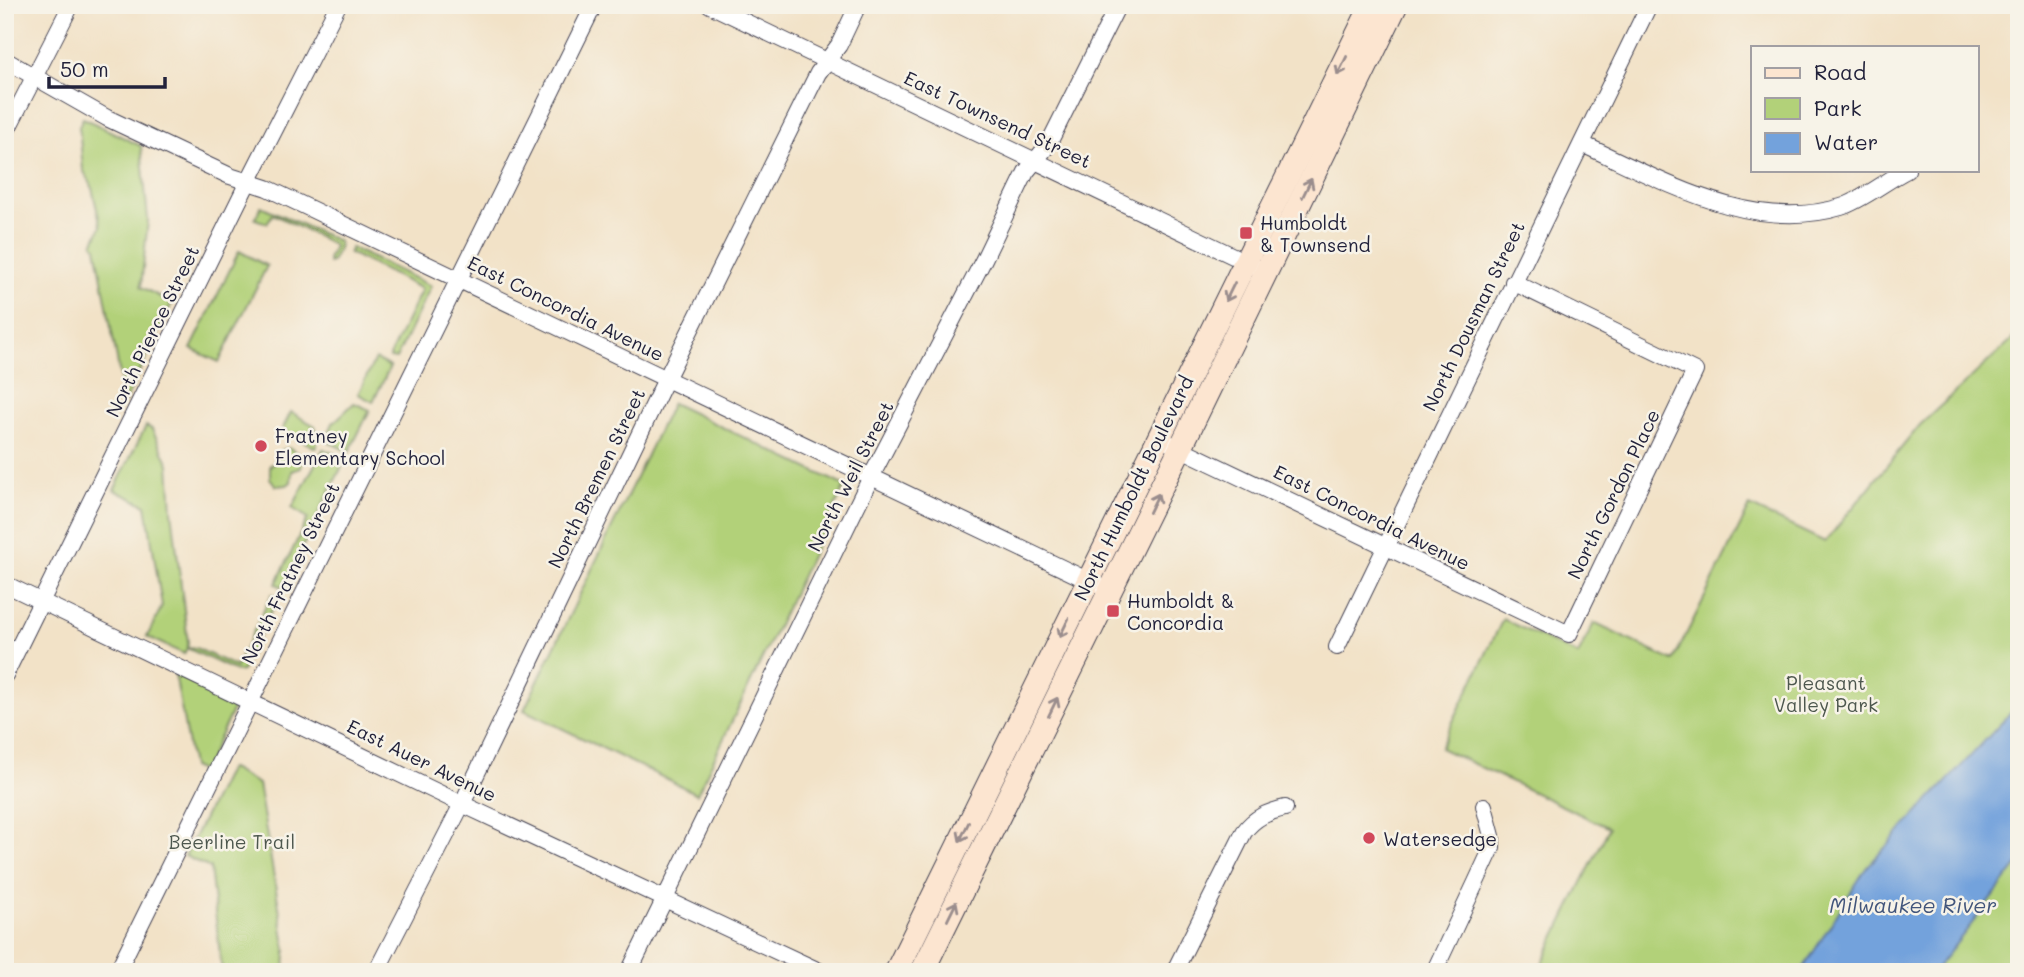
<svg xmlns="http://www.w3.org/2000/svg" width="2024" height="977" font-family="Mali,sans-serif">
  <rect width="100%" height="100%" fill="#f7f3e8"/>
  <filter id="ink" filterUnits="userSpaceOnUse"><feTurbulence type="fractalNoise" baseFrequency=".0143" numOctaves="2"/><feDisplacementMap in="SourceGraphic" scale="14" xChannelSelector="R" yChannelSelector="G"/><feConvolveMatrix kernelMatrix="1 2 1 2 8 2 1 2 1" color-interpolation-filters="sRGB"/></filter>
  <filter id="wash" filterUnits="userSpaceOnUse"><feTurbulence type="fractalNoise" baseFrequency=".00686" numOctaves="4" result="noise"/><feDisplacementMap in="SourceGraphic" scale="28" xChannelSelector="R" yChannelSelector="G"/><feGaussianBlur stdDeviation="1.57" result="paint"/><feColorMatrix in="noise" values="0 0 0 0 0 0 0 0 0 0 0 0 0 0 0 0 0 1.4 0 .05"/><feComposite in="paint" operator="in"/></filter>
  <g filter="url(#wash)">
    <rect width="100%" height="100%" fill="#f2e2c7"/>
    <!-- green -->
    <g fill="#b2d179" stroke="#6a7a5a" stroke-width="2">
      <path d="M83,118L141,146L148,220L141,287L172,303L125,402L96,247L93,244L101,226L91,184L83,170L79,126Z"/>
      <path d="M261,206L338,241L339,248L332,262L329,263L328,259L334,247L333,244L273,214L267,223L255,219Z"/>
      <path d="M351,248L431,286L396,359L390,358L391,353L422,289L349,253Z"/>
      <path d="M239,251L267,266L219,362L191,349Z"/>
      <path d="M2019,333V704L1984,742L1801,972H1538L1609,828L1440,748L1503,619L1578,655L1594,623L1673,661L1750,506L1825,542L1920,425Z"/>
      <path d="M375,359L390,367L373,402L358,394Z"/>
      <path d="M354,403L370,410L349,452L329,442L327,437L333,423Z"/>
      <path d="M672,403L845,486L697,794L524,710Z"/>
      <path d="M291,412L315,426L318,436L316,448L282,430Z"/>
      <path d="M146,426L152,429L169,464L172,511L188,643L187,648H196L236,667L272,594L278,597L242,671L238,672L187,648L184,654L147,637L162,606L146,505L114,490Z"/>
      <path d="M290,448L303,458L301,468L292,471L291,482L287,485L276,486L270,478V465L273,464L282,450Z"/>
      <path d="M323,449L346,458L283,587L276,584L308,518L292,508Z"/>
      <path d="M175,674L229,699L234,707L203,772L192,767Z"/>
      <path d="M229,768L258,784L280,913L286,952L285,972H222L210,868L185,856Z"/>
      <path d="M2019,863V972H1934Z"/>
    </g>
    <!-- water -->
    <path fill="#73a2dc" stroke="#4a628c" stroke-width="2" d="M2019,704V863L1934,972H1801L1866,868Z"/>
  </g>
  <g filter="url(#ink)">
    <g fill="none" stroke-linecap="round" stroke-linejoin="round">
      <defs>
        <g id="minor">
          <path d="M710,5L1254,266"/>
          <path d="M5,60L107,118L230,176L267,188L1110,591"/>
          <path d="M5,134L71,5"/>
          <path d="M1582,144C1662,180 1751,234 1841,207C1861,201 1887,180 1907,170"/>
          <path d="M1171,444L1569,634L1695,371L1513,282"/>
          <path d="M5,584L462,804L821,972"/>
          <path d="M1337,647L1649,5"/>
          <path d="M5,675L248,182L338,5"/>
          <path d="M117,972L594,5"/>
          <path d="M376,972L462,804L666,379L818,73L839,45L858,5"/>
          <path d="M629,972L871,477L983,261L1026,172L1048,145L1118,5"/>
          <path d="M1174,972L1244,832C1255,817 1268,812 1285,808"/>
          <path d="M1434,972L1492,848V836L1484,806"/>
        </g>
        <g id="secondary">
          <path d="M896,972L1372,5"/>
          <path d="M922,972L1175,459L1396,5"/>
        </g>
      </defs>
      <!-- minor casing -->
      <use href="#minor" stroke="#413f50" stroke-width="18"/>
      <!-- secondary casing -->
      <use href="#secondary" stroke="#413f50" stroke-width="25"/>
      <!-- minor -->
      <use href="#minor" stroke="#fff" stroke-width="16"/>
      <!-- secondary -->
      <use href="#secondary" stroke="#fce5d0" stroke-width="23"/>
    </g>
    <!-- one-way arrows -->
    <defs><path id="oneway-shaft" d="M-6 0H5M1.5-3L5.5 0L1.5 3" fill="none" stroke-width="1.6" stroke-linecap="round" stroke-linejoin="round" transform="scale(1.75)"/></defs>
    <g stroke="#9a8d8d">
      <use href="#oneway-shaft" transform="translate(1342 66) rotate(116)"/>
      <use href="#oneway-shaft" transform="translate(1307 188) rotate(-64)"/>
      <use href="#oneway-shaft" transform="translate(1230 292) rotate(116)"/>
      <use href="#oneway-shaft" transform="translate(1154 503) rotate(-64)"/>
      <use href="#oneway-shaft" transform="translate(1064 628) rotate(116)"/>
      <use href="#oneway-shaft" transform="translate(1053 707) rotate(-64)"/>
      <use href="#oneway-shaft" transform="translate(964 832) rotate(116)"/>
      <use href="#oneway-shaft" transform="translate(952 911) rotate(-64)"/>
    </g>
  </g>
  <!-- markers -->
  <g fill="#d1495b" stroke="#f7f3e8" stroke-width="2.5">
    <rect x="1239" y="226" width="14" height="14" rx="3.5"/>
    <circle cx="261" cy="446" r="7"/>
    <rect x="1106" y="604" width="14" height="14" rx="3.5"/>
    <circle cx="1369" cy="838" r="7"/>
  </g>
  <g text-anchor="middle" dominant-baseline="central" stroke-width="5" stroke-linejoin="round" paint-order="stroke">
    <!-- street labels -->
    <g font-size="19" fill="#22223b" stroke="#f7f3e8">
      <text transform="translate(998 119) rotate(25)">East Townsend Street</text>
      <text transform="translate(566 308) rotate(26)">East Concordia Avenue</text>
      <text transform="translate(1473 316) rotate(-64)">North Dousman Street</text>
      <text transform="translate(152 331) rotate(-64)">North Pierce Street</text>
      <text transform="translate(850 476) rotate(-63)">North Weil Street</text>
      <text transform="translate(596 478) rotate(-64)">North Bremen Street</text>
      <text transform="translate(1133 488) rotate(-64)">North Humboldt Boulevard</text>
      <text transform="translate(1613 494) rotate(-64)">North Gordon Place</text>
      <text transform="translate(1372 517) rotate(26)">East Concordia Avenue</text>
      <text transform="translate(290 573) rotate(-64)">North Fratney Street</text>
      <text transform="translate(422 760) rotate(26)">East Auer Avenue</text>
    </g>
    <!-- poi labels -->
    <g font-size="19" fill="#22223b" stroke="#f7f3e8" text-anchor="start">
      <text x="1260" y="222">Humboldt<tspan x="1260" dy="22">&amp; Townsend</tspan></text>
      <text x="275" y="435">Fratney<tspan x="275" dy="22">Elementary School</tspan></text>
      <text x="1127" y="600">Humboldt &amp;<tspan x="1127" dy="22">Concordia</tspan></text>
      <text x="1383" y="838">Watersedge</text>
    </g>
    <!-- park labels -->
    <g font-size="19" fill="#4d574e" stroke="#f7f3e8">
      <text x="1826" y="682">Pleasant<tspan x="1826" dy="22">Valley Park</tspan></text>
      <text x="232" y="841">Beerline Trail</text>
    </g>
    <!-- water labels -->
    <g font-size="21" font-style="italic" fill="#42557b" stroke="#f7f3e8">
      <text x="1913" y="904">Milwaukee River</text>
    </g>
  </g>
  <!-- margin -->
  <rect width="2024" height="977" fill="none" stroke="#f7f3e8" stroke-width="28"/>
  <!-- legend -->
  <rect x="1751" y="46" width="228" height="126" fill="#f7f3e8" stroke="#a29fa3" stroke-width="2"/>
  <rect x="1765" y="68" width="35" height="10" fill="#fce5d0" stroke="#a29fa3" stroke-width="2"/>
  <text x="1814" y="80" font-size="21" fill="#22223b">Road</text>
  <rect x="1765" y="98" width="35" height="21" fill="#b2d179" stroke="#a29fa3" stroke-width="2"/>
  <text x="1814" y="116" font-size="21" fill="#22223b">Park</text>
  <rect x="1765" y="133" width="35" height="21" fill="#73a2dc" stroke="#a29fa3" stroke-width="2"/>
  <text x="1814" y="150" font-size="21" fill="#22223b">Water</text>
  <!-- scale -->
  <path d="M49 77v10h116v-10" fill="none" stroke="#22223b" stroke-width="3.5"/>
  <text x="60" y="77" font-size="21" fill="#22223b" stroke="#f7f3e8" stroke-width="5" paint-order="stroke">50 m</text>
</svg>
